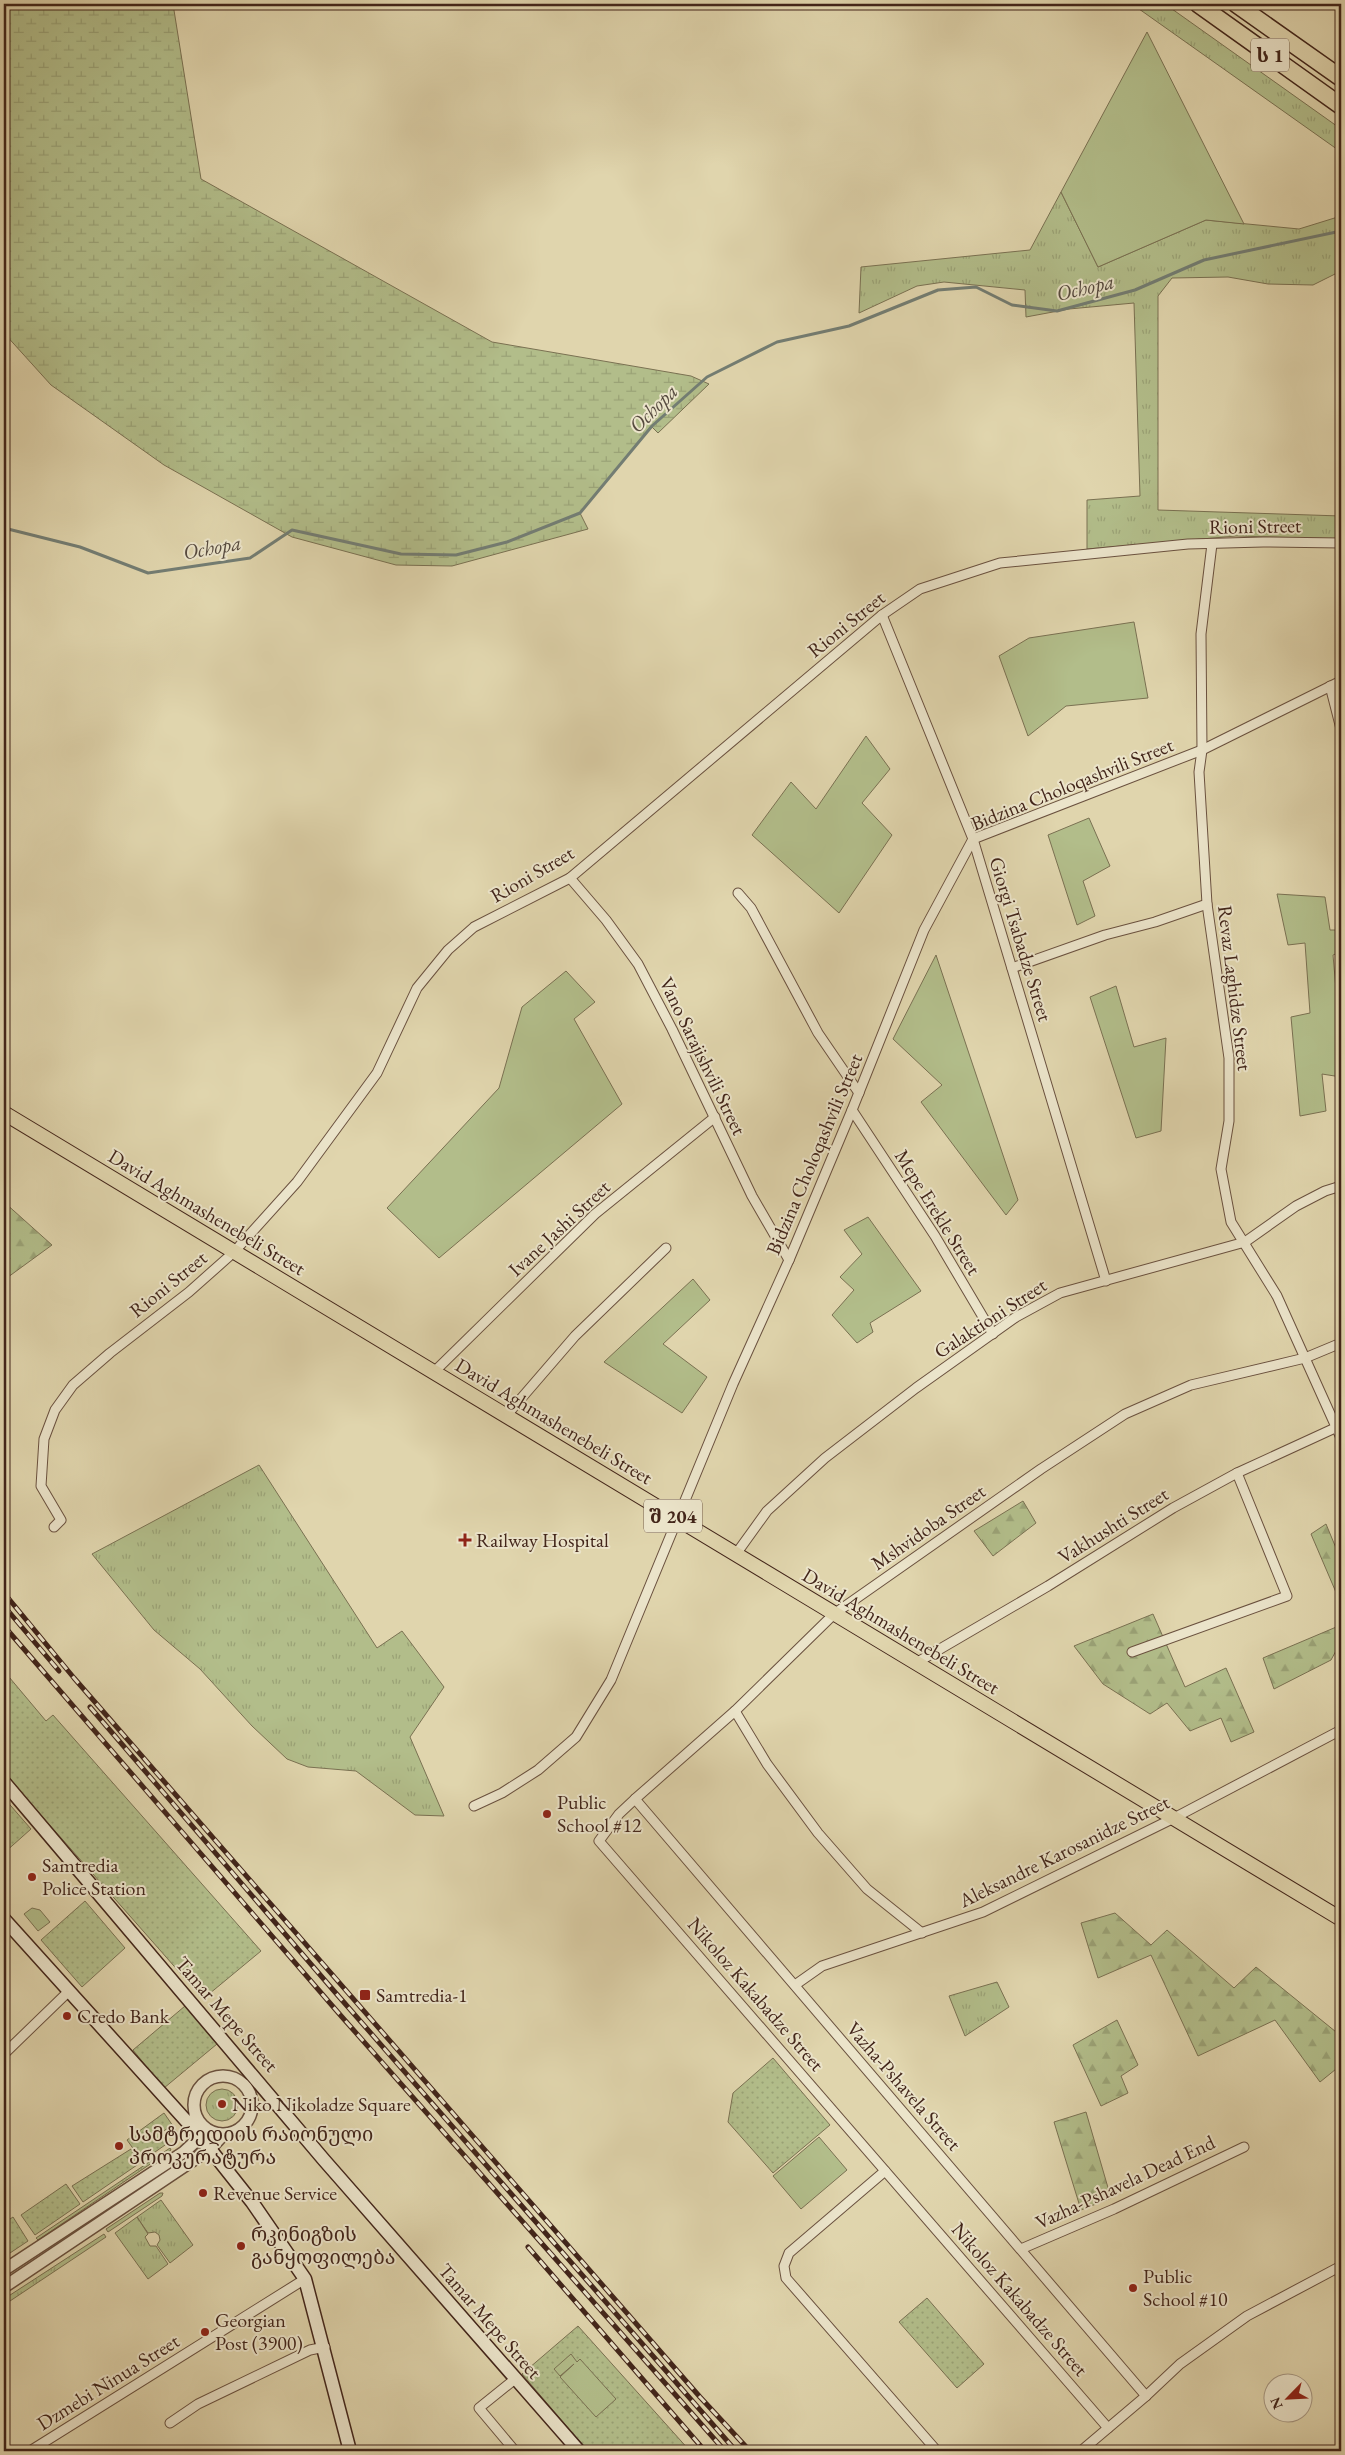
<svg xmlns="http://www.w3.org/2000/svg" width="1345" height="2455" font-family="'EB Garamond','Noto Serif Georgian',serif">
  <defs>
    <pattern id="grass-tufts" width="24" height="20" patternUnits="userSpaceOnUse" patternTransform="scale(1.25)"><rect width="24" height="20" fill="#b2bd8a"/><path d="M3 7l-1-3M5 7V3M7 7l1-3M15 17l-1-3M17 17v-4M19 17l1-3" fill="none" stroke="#9aa276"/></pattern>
    <pattern id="forest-firs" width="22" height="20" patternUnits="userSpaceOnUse" patternTransform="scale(1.25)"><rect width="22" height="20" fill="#b2bd8a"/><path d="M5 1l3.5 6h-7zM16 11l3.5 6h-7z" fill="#9aa276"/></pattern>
    <pattern id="wetland-marsh" width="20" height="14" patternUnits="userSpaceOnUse" patternTransform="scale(1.25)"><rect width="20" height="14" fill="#b2bd8a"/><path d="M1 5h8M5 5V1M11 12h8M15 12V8" fill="none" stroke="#9aa276"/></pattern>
    <pattern id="park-dots" width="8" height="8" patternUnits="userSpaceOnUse" patternTransform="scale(1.25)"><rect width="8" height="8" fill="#b2bd8a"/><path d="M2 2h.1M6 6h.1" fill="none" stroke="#9aa276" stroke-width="1.8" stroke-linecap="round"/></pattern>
  </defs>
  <rect width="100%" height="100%" fill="#e0d5ad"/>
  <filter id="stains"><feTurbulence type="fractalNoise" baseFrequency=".004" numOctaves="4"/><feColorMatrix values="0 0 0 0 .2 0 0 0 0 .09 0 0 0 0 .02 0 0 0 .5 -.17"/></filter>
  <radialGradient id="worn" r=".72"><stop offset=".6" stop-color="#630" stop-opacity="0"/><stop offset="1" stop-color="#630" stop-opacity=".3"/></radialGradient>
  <!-- grass -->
  <g fill="url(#grass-tufts)" stroke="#7a7152">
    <path d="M1132,4H1165L1341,129V152Z"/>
    <path d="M1061,192L1098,267L1206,220L1299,229L1341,216V271L1313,285L1268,284L1228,277L1172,278L1158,296V510L1341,516V539L1236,536L1087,549V500L1140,496L1134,303L1069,309L1026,317L1025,290L944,282L917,286L859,313L861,267L1030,250Z"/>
    <path d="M259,1465L377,1648L402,1631L444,1687L410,1737L444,1816L415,1815L356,1771L308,1767L287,1759L252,1726L200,1669L154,1630L92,1554Z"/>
    <path d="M32,1908L40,1910L50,1922L38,1931L24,1914Z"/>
    <path d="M997,1982L1009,2007L965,2036L949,1996Z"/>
    <circle cx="222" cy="2105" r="16"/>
    <path d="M170,2148L171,2150L38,2240L36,2238Z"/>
    <path d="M160,2193H163L162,2196L108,2232L106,2229Z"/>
    <path d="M161,2200L193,2245L170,2263L157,2245L160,2240L159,2235L155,2232L148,2233L137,2217Z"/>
    <path d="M137,2217L148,2234L145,2237L150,2246H156L168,2264L148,2279L115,2233Z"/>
    <path d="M104,2234L106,2237L4,2305V2299Z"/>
  </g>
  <!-- forest -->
  <g fill="url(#forest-firs)" stroke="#7a7152">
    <path d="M4,1202L52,1245L4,1280Z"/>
    <path d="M1023,1501L1036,1523L993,1556L974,1531Z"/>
    <path d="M1326,1524L1341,1560V1604L1311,1534Z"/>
    <path d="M1153,1614L1185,1687L1226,1668L1254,1732L1231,1742L1221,1718L1190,1731L1167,1703L1150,1714L1103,1684L1074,1646Z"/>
    <path d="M1341,1625V1647L1337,1649L1331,1660L1274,1689L1263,1658Z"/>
    <path d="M1115,1913L1151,1945L1167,1930L1234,1988L1256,1967L1341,2036V2065L1320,2082L1275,2020L1198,2056L1151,1955L1098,1978L1081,1923Z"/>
    <path d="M1117,2020L1138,2065L1121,2076L1128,2093L1101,2106L1073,2045Z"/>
    <path d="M1086,2112L1111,2198L1081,2210L1054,2122Z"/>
  </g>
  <!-- wetland -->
  <path fill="url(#wetland-marsh)" stroke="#7a7152" d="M4,4H173L201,179L492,342L691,376L709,384L658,433L652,427L580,513L588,529L452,566L396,565L292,537L164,465L51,385L4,333Z"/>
  <!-- park -->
  <g fill="url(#park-dots)" stroke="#7a7152">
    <path d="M4,1671L46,1721L53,1715L261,1951L203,1999L4,1773Z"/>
    <path d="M4,1798L31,1829L4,1853Z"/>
    <path d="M85,1901L125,1948L82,1987L41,1940Z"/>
    <path d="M185,2006L217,2044L164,2088L133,2050Z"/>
    <path d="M773,2058L830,2125L773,2173L728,2122L733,2093Z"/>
    <path d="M164,2113L180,2136L176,2139L168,2128L161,2133L168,2143L142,2161L127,2140Z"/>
    <path d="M131,2149L140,2163L83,2202L72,2186Z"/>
    <path d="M66,2184L80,2204L35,2235L21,2215Z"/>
    <path d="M13,2217L28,2241L4,2257V2223Z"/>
    <path d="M927,2298L984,2364L957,2388L899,2322Z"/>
    <path d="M578,2326L690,2451H588L522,2374Z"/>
  </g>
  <!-- garden -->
  <g fill="#b2bd8a" stroke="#7a7152">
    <path d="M1147,32L1244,224L1206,220L1098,267L1061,192Z"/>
    <path d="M1134,622L1148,698L1066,706L1028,736L999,656L1029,638Z"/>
    <path d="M866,736L890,769L862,803L892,835L839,913L752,835L791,782L816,809Z"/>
    <path d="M1089,818L1110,866L1083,881L1095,916L1077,925L1048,835Z"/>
    <path d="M1277,894L1325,897L1330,930H1341V952L1333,955L1341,1046V1077L1322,1074L1326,1111L1300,1116L1291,1017L1310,1013L1305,943L1288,945Z"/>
    <path d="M936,955L1018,1200L1006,1215L921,1102L942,1085L893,1039Z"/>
    <path d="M566,971L595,1002L574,1019L622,1104L439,1258L387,1208L499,1088L522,1007Z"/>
    <path d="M1116,986L1134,1047L1166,1038L1161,1131L1136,1138L1090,997Z"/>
    <path d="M868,1217L921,1291L870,1323L873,1332L857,1343L832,1315L854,1290L840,1277L862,1254L844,1230Z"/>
    <path d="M693,1279L710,1300L663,1344L707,1377L682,1413L604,1362Z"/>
    <path d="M819,2137L847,2170L801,2209L773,2176Z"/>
    <path d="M571,2354L577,2362L580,2359L616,2399L596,2417L560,2377L574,2364L560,2376L554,2369Z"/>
  </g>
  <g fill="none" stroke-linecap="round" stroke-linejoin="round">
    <!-- stream -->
    <path stroke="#737d73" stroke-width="3" d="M4,528L80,547L148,573L250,558L292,530L401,554L456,555L507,542L580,513L652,426L707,377L777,342L849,326L938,290L976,287L1012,305L1057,311L1135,290L1204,260L1341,231"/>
    <defs>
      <g id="minor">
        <path d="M1212,544L1201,634L1202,750L1199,772L1207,904L1229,1058V1121L1221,1169L1231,1222L1277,1296L1341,1438"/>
        <path d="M882,615L973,839L1106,1281"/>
        <path d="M1330,686L1341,729"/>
        <path d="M570,878L606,920L638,964L672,1029L752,1196L789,1260"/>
        <path d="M738,893L751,908L818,1033L859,1093"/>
        <path d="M1012,968L1105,935L1155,922L1207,904"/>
        <path d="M852,1110L935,1236L993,1334"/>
        <path d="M434,1372L595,1214L715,1117"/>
        <path d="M506,1416L575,1336L666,1248"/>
        <path d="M54,1527L61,1520L41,1486L44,1439L55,1410L73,1385L110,1353L189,1292L234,1252L297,1182L377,1073L417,988L448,950L474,927L570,878L882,615L920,589L1000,563L1188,544L1263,542L1341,543"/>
        <path d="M736,1554L767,1511L825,1458L916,1388L1016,1317L1060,1293L1245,1242L1296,1206L1325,1191L1341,1186"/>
        <path d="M1132,1652L1287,1596L1237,1473"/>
        <path d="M916,1663L1048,1586L1173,1508L1237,1473L1335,1428"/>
        <path d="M735,1711L767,1764L818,1833L867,1889L922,1933"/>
        <path d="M635,1799L1146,2396"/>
        <path d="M474,1806L502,1793L538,1770L576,1737L611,1680L733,1384L789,1260L852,1110L924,930L973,839L1202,750L1341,681"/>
        <path d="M795,1985L822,1966L983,1912L1174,1818L1341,1730"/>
        <path d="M4,2054L68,1992"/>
        <path d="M885,2171L789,2253L784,2266L786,2278L937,2451"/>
        <path d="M1021,2249L1114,2209L1244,2147"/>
        <path d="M170,2423L198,2404L310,2350L325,2347"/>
        <path d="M1108,2428L599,1841L619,1814L635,1799L735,1711L834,1614L1041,1469L1125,1414L1191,1385L1305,1358L1341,1343"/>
        <path d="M30,2451L305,2279"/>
        <path d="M515,2451L479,2408L515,2379"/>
        <path d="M1081,2451L1146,2396L1180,2364L1247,2316L1341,2266"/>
      </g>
      <g id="tertiary">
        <circle cx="223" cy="2105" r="29"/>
        <path d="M4,2270L184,2152L197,2140L195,2115"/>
        <path d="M4,2287L210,2149L223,2135"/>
      </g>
      <g id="secondary">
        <path d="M4,1782L324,2160L579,2451"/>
        <path d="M4,1919L198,2134L252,2202L305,2279L350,2451"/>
      </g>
      <path id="primary" d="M4,1113L1341,1919"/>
      <g id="motorway">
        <path d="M1198,4L1341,106"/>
        <path d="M1236,4L1341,78"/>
      </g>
    </defs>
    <!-- minor casing -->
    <use href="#minor" stroke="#6a513f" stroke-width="11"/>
    <!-- tertiary casing -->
    <use href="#tertiary" stroke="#6a513f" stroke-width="14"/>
    <!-- secondary casing -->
    <use href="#secondary" stroke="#42251a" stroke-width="15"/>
    <!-- primary casing -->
    <use href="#primary" stroke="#42251a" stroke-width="16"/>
    <!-- motorway casing -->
    <use href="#motorway" stroke="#42251a" stroke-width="19"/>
    <!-- minor -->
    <use href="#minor" stroke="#ebe4ca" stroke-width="9"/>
    <!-- tertiary -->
    <use href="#tertiary" stroke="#ebe4ca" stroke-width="11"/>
    <!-- secondary -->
    <use href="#secondary" stroke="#ebe4ca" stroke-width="12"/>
    <!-- primary -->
    <use href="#primary" stroke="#e0d5ad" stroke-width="14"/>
    <!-- motorway -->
    <use href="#motorway" stroke="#e0d5ad" stroke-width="16"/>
    <defs>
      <g id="rail">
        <path d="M4,1593L74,1678L700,2397L750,2451"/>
        <path d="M4,1606L59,1671"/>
        <path d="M4,1626L342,2017L725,2451"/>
        <path d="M90,1707L334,1991L736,2451"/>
        <path d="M528,2247L705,2451"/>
      </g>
    </defs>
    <!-- rail casing -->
    <use href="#rail" stroke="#42251a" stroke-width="5"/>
    <!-- rail -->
    <use href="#rail" stroke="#ebe4ca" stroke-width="3" stroke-dasharray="9" stroke-linecap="butt"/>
  </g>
  <!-- markers -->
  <g fill="#8f2418" stroke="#ebe4ca" stroke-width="2">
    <path d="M462.5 1532.5h5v5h5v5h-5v5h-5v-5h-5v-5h5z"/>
    <circle cx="547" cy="1814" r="5"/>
    <circle cx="32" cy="1877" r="5"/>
    <rect x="359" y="1989" width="12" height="12" rx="2.5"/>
    <circle cx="67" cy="2016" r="5"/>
    <circle cx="222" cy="2104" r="5"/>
    <circle cx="119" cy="2146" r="5"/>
    <circle cx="203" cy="2193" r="5"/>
    <circle cx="241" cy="2246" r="5"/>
    <circle cx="1133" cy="2288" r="5"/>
    <circle cx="205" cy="2332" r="5"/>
  </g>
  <g text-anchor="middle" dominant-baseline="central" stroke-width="4" stroke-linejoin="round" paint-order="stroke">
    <!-- shield labels -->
    <g fill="#ebe4ca" stroke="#755e4f" stroke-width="1">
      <rect x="1251" y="38.5" width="38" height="33" rx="4"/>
      <rect x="644" y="1499.5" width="58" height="33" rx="4"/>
    </g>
    <g font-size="19" font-weight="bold" fill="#42251a">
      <text x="1270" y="55">ს 1</text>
      <text x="673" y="1516">შ 204</text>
    </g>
    <!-- street labels -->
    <g font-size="20" fill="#42251a" stroke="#ebe4ca">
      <text transform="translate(1255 526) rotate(-1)">Rioni Street</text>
      <text transform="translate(846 624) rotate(-39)">Rioni Street</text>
      <text transform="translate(1072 784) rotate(-22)">Bidzina Choloqashvili Street</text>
      <text transform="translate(532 874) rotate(-30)">Rioni Street</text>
      <text transform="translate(1021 939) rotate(73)">Giorgi Tsabadze Street</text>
      <text transform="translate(1235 988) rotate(83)">Revaz Laghidze Street</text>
      <text transform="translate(703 1056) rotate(64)">Vano Sarajishvili Street</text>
      <text transform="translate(814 1154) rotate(-67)">Bidzina Choloqashvili Street</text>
      <text transform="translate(207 1212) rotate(31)">David Aghmashenebeli Street</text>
      <text transform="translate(938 1212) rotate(58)">Mepe Erekle Street</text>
      <text transform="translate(559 1228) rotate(-43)">Ivane Jashi Street</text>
      <text transform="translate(168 1284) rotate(-39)">Rioni Street</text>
      <text transform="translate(990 1318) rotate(-33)">Galaktioni Street</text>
      <text transform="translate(554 1421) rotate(31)">David Aghmashenebeli Street</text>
      <text transform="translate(1113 1525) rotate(-32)">Vakhushti Street</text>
      <text transform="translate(928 1527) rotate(-35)">Mshvidoba Street</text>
      <text transform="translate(901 1631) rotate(31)">David Aghmashenebeli Street</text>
      <text transform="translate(1064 1851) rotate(-26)">Aleksandre Karosanidze Street</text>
      <text transform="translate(756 1994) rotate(49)">Nikoloz Kakabadze Street</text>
      <text transform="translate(227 2014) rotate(49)">Tamar Mepe Street</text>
      <text transform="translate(904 2086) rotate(49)">Vazha-Pshavela Street</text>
      <text transform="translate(1125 2182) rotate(-25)">Vazha-Pshavela Dead End</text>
      <text transform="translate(1020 2299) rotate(49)">Nikoloz Kakabadze Street</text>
      <text transform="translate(490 2321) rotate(49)">Tamar Mepe Street</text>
      <text transform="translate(108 2382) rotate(-32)">Dzmebi Ninua Street</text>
    </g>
    <!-- poi labels -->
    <g font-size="20" fill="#42251a" stroke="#ebe4ca" text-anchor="start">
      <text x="476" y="1540">Railway Hospital</text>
      <text x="557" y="1802">Public<tspan x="557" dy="23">School #12</tspan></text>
      <text x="42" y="1865">Samtredia<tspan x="42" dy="23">Police Station</tspan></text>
      <text x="376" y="1995">Samtredia-1</text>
      <text x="77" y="2016">Credo Bank</text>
      <text x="232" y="2104">Niko Nikoladze Square</text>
      <text x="129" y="2134">სამტრედიის რაიონული<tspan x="129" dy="23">პროკურატურა</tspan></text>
      <text x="213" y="2193">Revenue Service</text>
      <text x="251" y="2234">რკინიგზის<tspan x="251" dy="23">განყოფილება</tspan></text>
      <text x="1143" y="2276">Public<tspan x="1143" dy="23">School #10</tspan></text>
      <text x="215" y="2320">Georgian<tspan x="215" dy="23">Post (3900)</tspan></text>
    </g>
    <!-- water labels -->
    <g font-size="21" font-style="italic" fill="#564a3f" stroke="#ebe4ca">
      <text transform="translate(1085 287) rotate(-13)">Ochopa</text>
      <text transform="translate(653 408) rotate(-45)">Ochopa</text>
      <text transform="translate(212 547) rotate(-10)">Ochopa</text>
    </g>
  </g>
  <!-- margin -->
  <rect width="1345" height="2455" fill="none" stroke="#e0d5ad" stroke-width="20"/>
  <rect x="5" y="5" width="1335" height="2445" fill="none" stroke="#42251a" stroke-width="2.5"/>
  <rect x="10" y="10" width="1325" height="2435" fill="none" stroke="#42251a"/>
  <!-- north arrow -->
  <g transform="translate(1288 2398) rotate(246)"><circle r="24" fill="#ebe4ca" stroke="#a79884"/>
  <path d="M0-4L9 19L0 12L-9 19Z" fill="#8f2418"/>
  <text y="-8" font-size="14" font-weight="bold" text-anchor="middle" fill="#42251a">N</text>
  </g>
  <rect width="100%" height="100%" filter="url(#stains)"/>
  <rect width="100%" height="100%" fill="url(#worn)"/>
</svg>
